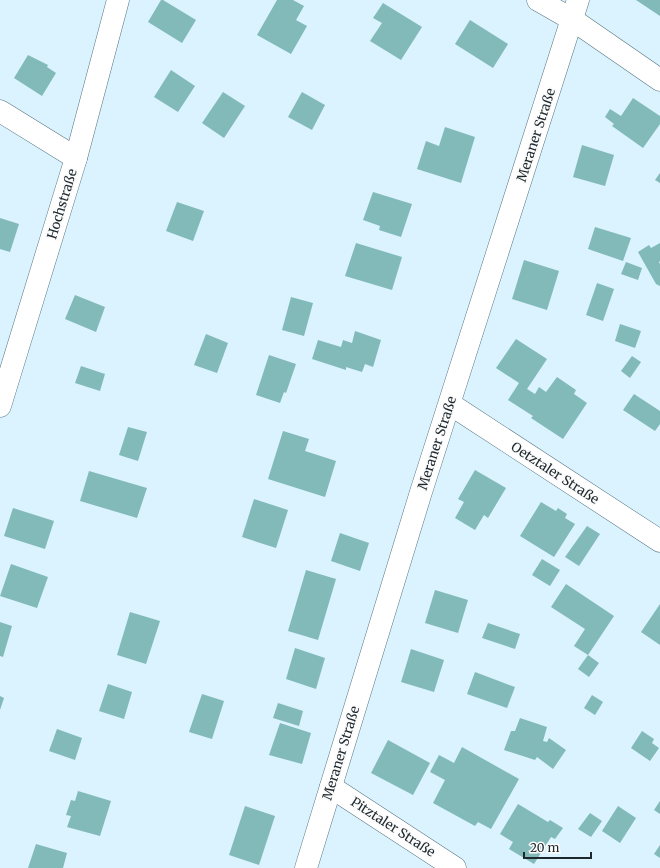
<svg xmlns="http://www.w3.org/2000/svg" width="660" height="868" font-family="Merriweather,serif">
  <rect width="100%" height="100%" fill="#daf3fe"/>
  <!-- building -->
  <g fill="#82bab9">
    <path d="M161,0H163L196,20L182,43L148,22Z"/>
    <path d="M277,0H293L304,6L296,20L307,26L291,54L257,35Z"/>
    <path d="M636,0H660V16Z"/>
    <path d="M383,3L422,27L401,60L370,41L382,23L373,18Z"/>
    <path d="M470,20L508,44L493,68L455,44Z"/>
    <path d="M28,55L48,65L47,67L56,73L42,96L14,78Z"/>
    <path d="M171,70L195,86L178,112L154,97Z"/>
    <path d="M223,92L245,106L224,138L202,123Z"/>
    <path d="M302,92L325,105L312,130L288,117Z"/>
    <path d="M633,98L660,116V124L643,148L612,126L614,124L605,117L610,109L621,116Z"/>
    <path d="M445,127L475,137L461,183L417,169L426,141L439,146Z"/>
    <path d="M582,145L614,155L605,186L573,177Z"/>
    <path d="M660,173V183L655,180Z"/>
    <path d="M373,192L412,204L401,237L379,230L380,226L363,220Z"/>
    <path d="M177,202L204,211L193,241L166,231Z"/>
    <path d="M0,218L19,224L10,252L0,249Z"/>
    <path d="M595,227L631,238L623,261L588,249Z"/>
    <path d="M356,243L402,257L392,290L345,276Z"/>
    <path d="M660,243V261L659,262L660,264V286L656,284L638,252L649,245L651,248Z"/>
    <path d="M524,260L559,271L547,310L512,299Z"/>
    <path d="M626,262L642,268L638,280L621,274Z"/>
    <path d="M597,283L614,289L603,321L586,315Z"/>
    <path d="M75,295L105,307L96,332L65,319Z"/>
    <path d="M291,297L313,303L304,336L282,330Z"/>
    <path d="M620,324L641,331L635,348L615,341Z"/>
    <path d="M355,331L381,340L373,367L365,364L362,372L346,367V370L312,359L318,340L341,347L343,340L352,343Z"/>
    <path d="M206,334L228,343L217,373L194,365Z"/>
    <path d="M516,339L547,359L527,389L535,394L539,387L546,392L557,377L576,390L574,394L587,403L563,439L531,418L533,416L508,400L519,383L496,368Z"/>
    <path d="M269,355L296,364L286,393L284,392L280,403L256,395Z"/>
    <path d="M632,356L641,362L630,378L621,371Z"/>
    <path d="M81,366L105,374L100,391L75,383Z"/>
    <path d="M634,394L660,411V424L655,431L623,410Z"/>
    <path d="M128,427L147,432L138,461L119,455Z"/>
    <path d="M283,431L309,439L305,451L336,461L325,497L268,479Z"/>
    <path d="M475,470L506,488L488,518L484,515L475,530L455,518L464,502L458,499Z"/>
    <path d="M89,471L147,488L137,518L80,501Z"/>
    <path d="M254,499L288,510L276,548L242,537Z"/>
    <path d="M541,502L556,511L558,508L567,514L565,518L575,524L554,557L520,536Z"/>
    <path d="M13,508L54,521L45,549L4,536Z"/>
    <path d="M587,526L600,534L579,566L565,557Z"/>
    <path d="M340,533L369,543L360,571L331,561Z"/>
    <path d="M542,559L560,570L550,586L532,575Z"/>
    <path d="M11,564L48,577L37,608L0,596Z"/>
    <path d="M306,570L336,579L318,640L288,631Z"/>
    <path d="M566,584L614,616L588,655L574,646L585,629L551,607Z"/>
    <path d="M435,590L468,600L458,633L425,623Z"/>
    <path d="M660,604V645L641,632Z"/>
    <path d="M130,612L160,621L146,664L117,655Z"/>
    <path d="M0,622L12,626L3,657L0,656Z"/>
    <path d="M488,623L520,634L515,649L482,638Z"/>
    <path d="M295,648L325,658L316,689L286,679Z"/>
    <path d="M411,649L444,660L434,692L401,682Z"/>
    <path d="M588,655L599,663L589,677L578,669Z"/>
    <path d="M475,672L515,687L507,708L467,694Z"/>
    <path d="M108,684L132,692L124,719L99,711Z"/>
    <path d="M202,694L224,701L212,739L189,732Z"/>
    <path d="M592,695L603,702L595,715L584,708Z"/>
    <path d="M0,696L4,698L0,710Z"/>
    <path d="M278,703L303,711L299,726L273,718Z"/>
    <path d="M520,718L547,727L543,741L547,742L549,738L566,750L553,769L537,757L535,760L504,750L511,731H515Z"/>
    <path d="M280,723L311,733L302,764L269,755Z"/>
    <path d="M57,729L82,738L75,760L49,751Z"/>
    <path d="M642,731L654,739L652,743L659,748L650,761L631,748Z"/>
    <path d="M388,740L430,763L413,795L371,773Z"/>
    <path d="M462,747L519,779L491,829L478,822L475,826L433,803L445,780L430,772L439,755L454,763Z"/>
    <path d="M78,791L111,801L100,836L67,827L71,816L66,815L71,800L75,801Z"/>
    <path d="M660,801V814L654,810Z"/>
    <path d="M518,804L548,822L550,820L563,828L555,839L551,837L534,864L509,849L513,842L500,834Z"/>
    <path d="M245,806L275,816L259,865L229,855Z"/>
    <path d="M618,806L636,818L620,843L602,831Z"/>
    <path d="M590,813L602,821L591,837L578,829Z"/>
    <path d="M36,844L67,853L63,868H28Z"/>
    <path d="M660,845V858L654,854Z"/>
  </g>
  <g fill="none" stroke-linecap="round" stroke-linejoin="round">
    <defs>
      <g id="street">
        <path d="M538,0L573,20L660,80"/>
        <path d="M0,111L76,158"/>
        <path d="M450,404L660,541"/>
        <path d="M0,406L76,158L118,0"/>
        <path d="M331,787L455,868"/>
        <path d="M306,868L421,492L578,0"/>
      </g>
    </defs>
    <!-- street casing -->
    <use href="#street" stroke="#597581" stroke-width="23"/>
    <!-- street -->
    <use href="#street" stroke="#fff" stroke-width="22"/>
  </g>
  <g text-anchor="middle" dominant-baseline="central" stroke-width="3.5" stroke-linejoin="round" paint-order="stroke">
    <!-- street labels -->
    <g font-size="13" fill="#1d282d" stroke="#fbfbfb">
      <text transform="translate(536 135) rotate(-72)">Meraner Straße</text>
      <text transform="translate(62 204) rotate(-73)">Hochstraße</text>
      <text transform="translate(437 443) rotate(-72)">Meraner Straße</text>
      <text transform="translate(555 473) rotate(33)">Oetztaler Straße</text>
      <text transform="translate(341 753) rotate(-73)">Meraner Straße</text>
      <text transform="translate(393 827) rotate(33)">Pitztaler Straße</text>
    </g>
  </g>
  <!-- scale -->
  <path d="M524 852v6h67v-6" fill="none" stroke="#1d282d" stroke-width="2"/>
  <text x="530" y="852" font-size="12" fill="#1d282d" stroke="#fbfbfb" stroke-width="3" paint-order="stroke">20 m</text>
</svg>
